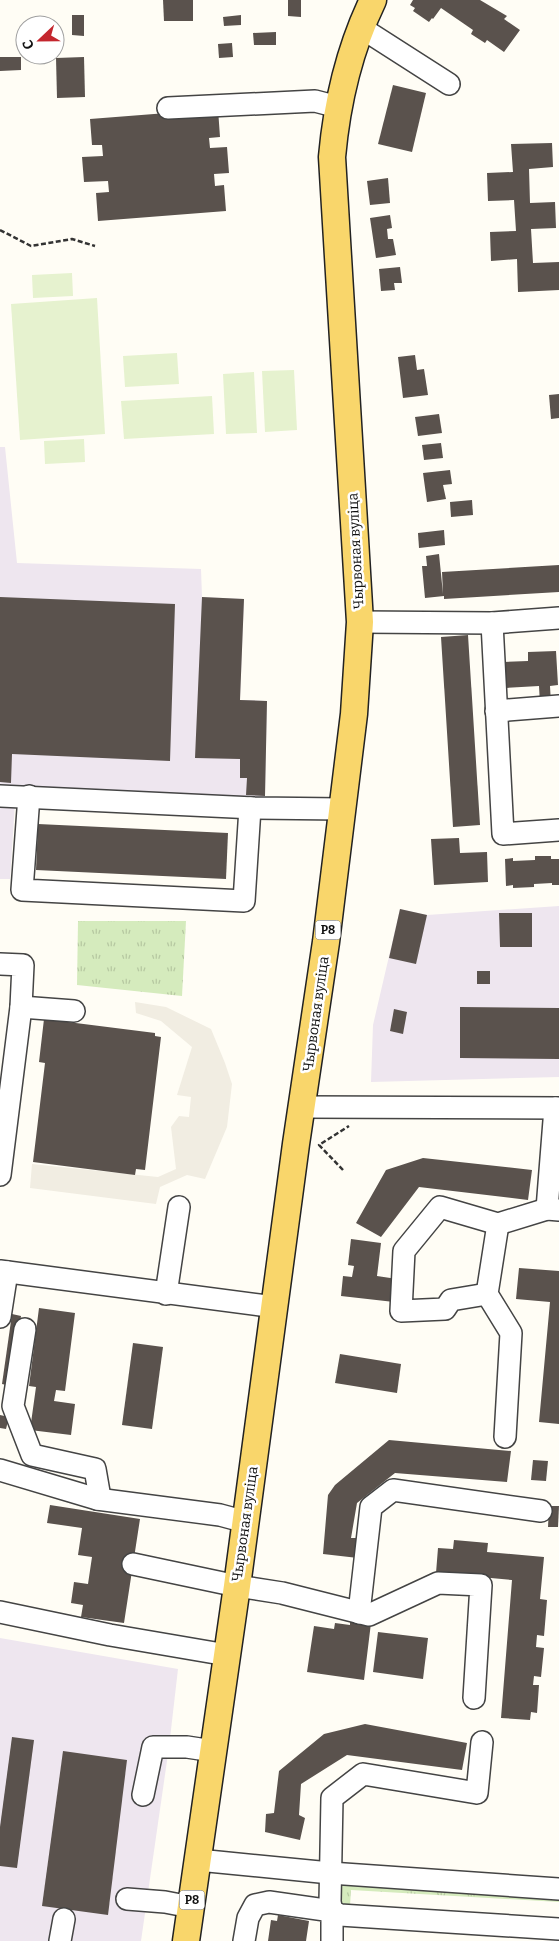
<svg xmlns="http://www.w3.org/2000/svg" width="559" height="1941" font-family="Bitter,serif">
  <defs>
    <pattern id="grass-tufts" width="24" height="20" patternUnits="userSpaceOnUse" patternTransform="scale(1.25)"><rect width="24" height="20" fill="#d5ebbd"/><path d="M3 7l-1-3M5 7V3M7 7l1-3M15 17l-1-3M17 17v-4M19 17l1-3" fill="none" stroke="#b6c8a1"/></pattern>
  </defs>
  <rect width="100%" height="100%" fill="#fffdf5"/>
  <!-- industrial -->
  <g fill="#eee6ef">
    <path d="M0,447H5L17,563L201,569L202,597L244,599L240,700L267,701L265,796L256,800L16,788L10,879H0Z"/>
    <path d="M559,906V1077L371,1082L373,1025L400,909L427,915Z"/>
    <path d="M0,1638L178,1669L169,1747L141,1941H0Z"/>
  </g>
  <!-- grass -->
  <g fill="url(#grass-tufts)">
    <path d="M78,921H186L182,996L77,985Z"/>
    <path d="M344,1883L559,1895V1902L351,1890L350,1906L339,1903L338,1886Z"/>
  </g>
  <!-- pitch -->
  <g fill="#e6f2cf">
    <path d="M72,273L73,296L33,298L32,275Z"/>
    <path d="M97,298L105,434L20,440L11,304Z"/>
    <path d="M177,353L179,384L125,387L123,356Z"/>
    <path d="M294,370L297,430L265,432L262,371Z"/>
    <path d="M254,372L257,433L226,434L223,374Z"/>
    <path d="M212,396L214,434L124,439L121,401Z"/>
    <path d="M84,439L85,462L45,464L44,441Z"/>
  </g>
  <!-- plaza -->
  <path fill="#f1ede2" d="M135,1002L166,1007L211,1029L225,1063L232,1084L227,1127L205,1179L187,1175L160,1187L156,1204L30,1188L32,1164L158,1177L176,1169L171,1127L179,1116L189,1117L191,1097L177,1095L192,1047L161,1021L136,1013Z"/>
  <!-- building -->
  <g fill="#5a524d">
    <path d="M163,0H193V21H164Z"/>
    <path d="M288,0H301V17L288,16Z"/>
    <path d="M413,0H480L507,16L504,19L520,30L504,52L487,40L485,43L471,34L473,30L441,8L433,19L432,18L429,22L413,11L415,8L410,5Z"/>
    <path d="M72,15H84V36L72,35Z"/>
    <path d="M241,15V25L224,26L223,17Z"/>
    <path d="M276,32V45H254L253,33Z"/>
    <path d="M232,43L233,57L219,58L218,44Z"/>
    <path d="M0,57H21V70L0,71Z"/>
    <path d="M84,57L85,97L57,98L56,58Z"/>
    <path d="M393,85L426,93L412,152L378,144Z"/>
    <path d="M218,109L220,137L209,138L210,148L227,147L229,173L214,174L215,186L224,185L226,211L98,221L96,193L109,192L108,181L84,182L82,157L103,156L102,145H92L90,119Z"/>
    <path d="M552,143L553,167L529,169L530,203L555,202L556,228L531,229L533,263L559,262V290L518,292L517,259L491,261L490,232L516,231L514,200L488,201L487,173L513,172L511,144Z"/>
    <path d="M388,178L390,203L370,205L367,181Z"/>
    <path d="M390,215L392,228L387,229L388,239H393L396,255L376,258L370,218Z"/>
    <path d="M400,267L402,283H394L395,290L381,291L379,269Z"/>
    <path d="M415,355L417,370L424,369L428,395L403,398L398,357Z"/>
    <path d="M559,394V418L551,419L549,395Z"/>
    <path d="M439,414L442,433L418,436L415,417Z"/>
    <path d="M441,443L443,458L424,460L422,445Z"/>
    <path d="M450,470L452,484L443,485L446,499L427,502L423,473Z"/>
    <path d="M472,500L473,515L451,517L450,502Z"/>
    <path d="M444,530L445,545L419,548L418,533Z"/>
    <path d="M439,554L443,594L442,572L559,565V592L444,599V596L425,598L422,566H427L426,556Z"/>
    <path d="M0,597L175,604L170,761L12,754L11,783L0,782Z"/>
    <path d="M202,597L244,599L240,700L267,701L265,796L246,795L247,778H240V759L195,758Z"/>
    <path d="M468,635L480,825L453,827L441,637Z"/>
    <path d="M556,651L558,685L550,686L551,704H540L539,686L504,688L502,662L528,661V652Z"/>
    <path d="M38,824L228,833L226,879L36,870Z"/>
    <path d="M459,838L460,853L487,852L488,882L434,885L431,839Z"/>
    <path d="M535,856H551V859H559V885H552V883L534,884V887L513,888V885L506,886L505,859L513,858V861L535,860Z"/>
    <path d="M400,909L427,915L416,964L389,958Z"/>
    <path d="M499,913H532V947H500Z"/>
    <rect x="477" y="971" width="13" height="13"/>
    <path d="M460,1007L559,1008V1059L460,1058Z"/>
    <path d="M394,1009L407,1012L403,1034L390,1031Z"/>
    <path d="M44,1019L155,1033V1036L161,1037L145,1170L136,1169L135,1175L33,1162L45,1063L39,1062Z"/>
    <path d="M423,1158L532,1170L528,1200L419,1187L381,1237L356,1223L386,1170Z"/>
    <path d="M351,1239L381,1243L377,1276L397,1279L394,1302L341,1296L343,1276L352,1277L354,1266L348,1265Z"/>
    <path d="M519,1268L559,1271V1424L539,1422L550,1302L516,1299Z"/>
    <path d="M39,1308L75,1313L65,1391L56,1390L54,1401L75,1404L71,1435L30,1430L36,1387L29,1386Z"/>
    <path d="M12,1314L21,1316L11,1386L2,1384Z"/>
    <path d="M133,1343L163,1347L152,1429L122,1425Z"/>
    <path d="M340,1354L401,1364L397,1393L335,1383Z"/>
    <path d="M0,1415L9,1417L6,1429L0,1428Z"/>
    <path d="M389,1440L511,1451L507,1482L395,1473L357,1503L351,1538H359L358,1558L323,1554L328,1495L335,1485Z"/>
    <path d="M533,1460L548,1461L546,1481L531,1480Z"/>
    <path d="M50,1505L140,1519L124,1623L81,1617L83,1605L71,1603L74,1582L88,1584L92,1557L78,1555L82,1528L47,1523Z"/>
    <path d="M549,1506H559L558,1527H548Z"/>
    <path d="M454,1540L488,1543L487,1552L544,1557L540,1599L547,1600L544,1636L537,1635L536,1647L544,1648L541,1677L534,1676L533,1685H539L537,1713L531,1712L530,1720L501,1718L512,1580L436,1573L438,1548L453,1549Z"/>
    <path d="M350,1621L371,1623L364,1680L307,1672L314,1626L334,1629L335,1623L350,1625Z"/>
    <path d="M378,1632L428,1638L423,1679L373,1672Z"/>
    <path d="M365,1724L467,1743L462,1770L347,1755L301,1784L299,1815L305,1818L300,1840L265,1832L266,1814L274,1813L279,1771L324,1734Z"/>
    <path d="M12,1737L34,1740L17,1868L0,1866V1827Z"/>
    <path d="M63,1751L127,1760L108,1915L42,1906Z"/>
    <path d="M278,1915L309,1921L306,1941H268L271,1920L277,1921Z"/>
  </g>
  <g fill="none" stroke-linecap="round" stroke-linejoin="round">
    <defs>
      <g id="minor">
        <path d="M360,27L449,84"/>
        <path d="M168,108L315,101L338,107"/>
        <path d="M360,622L492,623L559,618"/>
        <path d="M492,623L503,834L559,830"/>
        <path d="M496,711L559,706"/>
        <path d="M0,796L254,808L342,809"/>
        <path d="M29,796L22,890L244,901L250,808"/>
        <path d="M0,964L23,965L21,1007L0,1175"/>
        <path d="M21,1007L74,1011"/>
        <path d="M303,1107L559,1108"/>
        <path d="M555,1108L547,1209L559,1210"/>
        <path d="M498,1224L487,1294L511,1333L505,1437"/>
        <path d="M0,1271L275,1307"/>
        <path d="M166,1294L179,1207"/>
        <path d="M487,1294L451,1300L445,1309L401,1311L404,1251L440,1207L498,1224L547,1209"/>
        <path d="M0,1317L7,1272"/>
        <path d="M25,1329L13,1406L32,1455L95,1469L99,1492L97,1499"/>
        <path d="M0,1470L97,1499L220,1515L246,1522"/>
        <path d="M133,1564L237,1586L282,1593L369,1615L438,1583L481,1585L474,1698"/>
        <path d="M0,1612L110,1635L227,1655"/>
        <path d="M359,1613L371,1507L393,1490L541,1511"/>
        <path d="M482,1742L477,1793L363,1774L332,1798L330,1902L332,1911L340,1915L559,1929"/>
        <path d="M143,1795L153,1747H187L213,1751"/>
        <path d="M198,1860L330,1873L559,1889"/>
        <path d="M127,1899L165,1902L191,1907"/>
        <path d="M60,1941L64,1919"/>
        <path d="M244,1941L248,1918L255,1905L269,1902L332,1911V1941"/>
      </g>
      <path id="major" d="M186,1941L237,1586L296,1144L326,942L354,714L360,622L332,157C337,101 349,50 373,0"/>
    </defs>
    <!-- minor casing -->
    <use href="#minor" stroke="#444" stroke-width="24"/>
    <!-- major casing -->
    <use href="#major" stroke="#222" stroke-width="29"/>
    <!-- path -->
    <g stroke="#333" stroke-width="2.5" stroke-dasharray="5 2.5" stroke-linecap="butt">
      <path d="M0,230L31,246L72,239L95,246"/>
      <path d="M343,1170L319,1145L349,1126"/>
    </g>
    <!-- minor -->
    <use href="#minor" stroke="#fff" stroke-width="21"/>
    <!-- major -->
    <use href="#major" stroke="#f9d66b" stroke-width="26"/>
  </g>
  <g text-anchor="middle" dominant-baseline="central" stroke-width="5" stroke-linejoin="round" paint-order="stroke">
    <!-- shield labels -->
    <g fill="#fff" stroke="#585858" stroke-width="1">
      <rect x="315.5" y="920.5" width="25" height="19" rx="4"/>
      <rect x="179.5" y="1890.5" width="25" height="19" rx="4"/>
    </g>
    <g font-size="12" font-weight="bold" fill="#111">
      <text x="328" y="930">Р8</text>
      <text x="192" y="1900">Р8</text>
    </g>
    <!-- street labels -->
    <g font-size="14" fill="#111" stroke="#fff">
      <text transform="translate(356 551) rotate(-93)">Чырвоная вуліца</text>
      <text transform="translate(316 1014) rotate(-82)">Чырвоная вуліца</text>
      <text transform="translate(245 1524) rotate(-82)">Чырвоная вуліца</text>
    </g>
  </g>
  <!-- north arrow -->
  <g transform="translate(40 40) rotate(248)"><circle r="24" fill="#ffffff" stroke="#a0a0a0"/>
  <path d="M0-4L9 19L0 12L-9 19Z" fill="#c4262e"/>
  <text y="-8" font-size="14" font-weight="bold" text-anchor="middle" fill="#111111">С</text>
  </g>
</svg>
